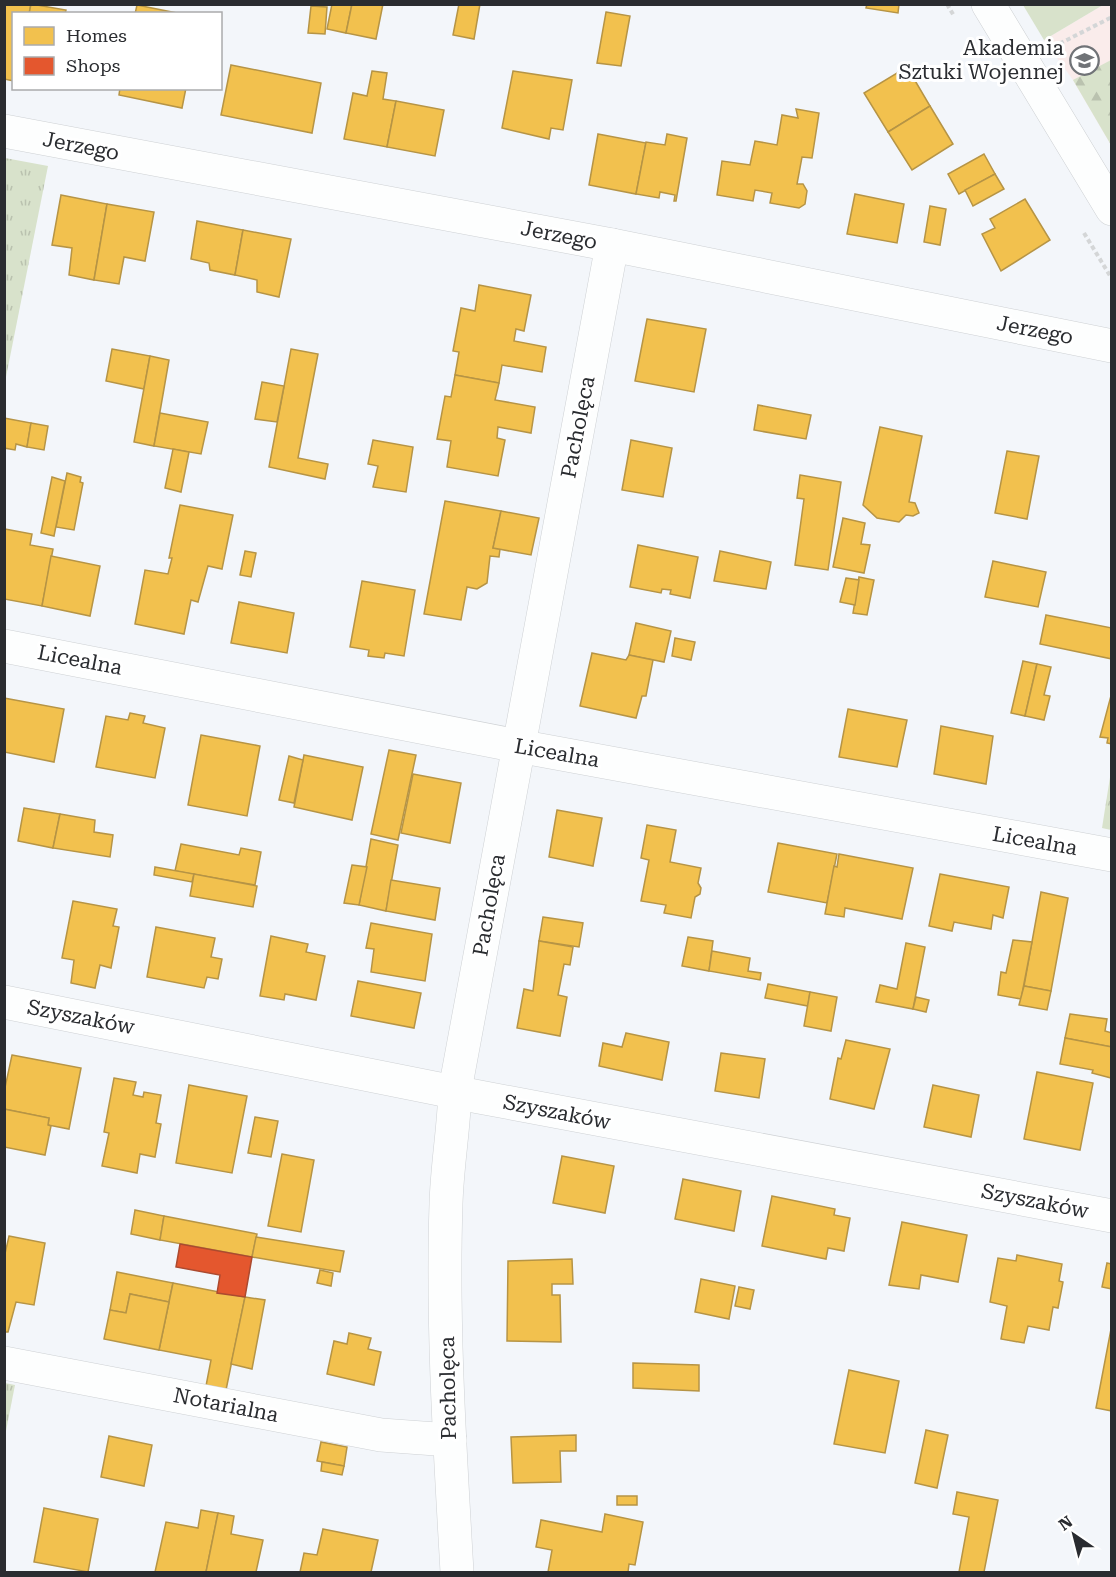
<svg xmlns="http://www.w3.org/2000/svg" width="1116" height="1577" font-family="'Roboto Serif',serif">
  <defs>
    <pattern id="grass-tufts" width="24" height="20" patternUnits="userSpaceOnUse" patternTransform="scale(1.5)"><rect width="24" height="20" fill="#d8e2cb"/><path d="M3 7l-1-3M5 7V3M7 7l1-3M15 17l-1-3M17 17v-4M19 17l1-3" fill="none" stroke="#bac2af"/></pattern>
    <pattern id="forest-firs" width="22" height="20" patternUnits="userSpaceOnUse" patternTransform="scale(1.5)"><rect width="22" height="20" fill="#d8e2cb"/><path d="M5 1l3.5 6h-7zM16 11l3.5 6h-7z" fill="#bac2af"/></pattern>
  </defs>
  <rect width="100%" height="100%" fill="#f3f6fa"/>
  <!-- education -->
  <path fill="#faeceb" d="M1103,5H1111V145L1073,80L1044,40Z"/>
  <!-- grass -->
  <g fill="url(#grass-tufts)">
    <path d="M5,158L48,166L5,382L4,158Z"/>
    <path d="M1111,771V830L1102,828Z"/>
    <path d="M5,1383L15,1385L5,1436L4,1383Z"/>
  </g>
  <!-- forest -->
  <path fill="url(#forest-firs)" d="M1111,60V145L1073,80Z"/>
  <!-- garden -->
  <path fill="#d8e2cb" d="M1023,5H1103L1044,40Z"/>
  <!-- homes -->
  <g fill="#f2c14e" stroke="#b69445" stroke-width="1.5">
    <path d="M4,4H31L29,14H14V81L4,79Z"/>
    <path d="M31,4L66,10L65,14H29Z"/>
    <path d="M332,4H352L346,33L327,29Z"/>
    <path d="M352,4H383L376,39L346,33Z"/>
    <path d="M459,4H480L474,39L453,35Z"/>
    <path d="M867,4H899L898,13L866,8Z"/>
    <path d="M137,5L182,14H135Z"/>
    <path d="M311,6L327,7L325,34L308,33Z"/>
    <path d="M606,12L630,16L621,66L597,63Z"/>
    <path d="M231,65L321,83L312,133L221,115Z"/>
    <path d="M907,67L930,106L888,132L864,93Z"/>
    <path d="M372,71L387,73L383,99L396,101L387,147L344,139L353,93L367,96Z"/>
    <path d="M513,71L572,80L563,130L551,128L549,139L502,128Z"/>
    <path d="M120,88H186L182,108L119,95Z"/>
    <path d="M396,101L444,110L435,156L387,147Z"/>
    <path d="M930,106L953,144L912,170L888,132Z"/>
    <path d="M796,109L819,113L812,158L802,157L797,184H803L807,191L805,204L799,208L770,203L772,193L755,190L753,201L717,195L722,161L750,165L755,141L777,145L782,115L798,118Z"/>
    <path d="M598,134L646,143L636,194L589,185Z"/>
    <path d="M667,134L687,138L676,201H674L675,195L660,192L659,198L636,194L646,142L665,145Z"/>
    <path d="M984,154L995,174L959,194L948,174Z"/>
    <path d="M995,174L1004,189L973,206L965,190Z"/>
    <path d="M855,194L904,204L897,243L847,234Z"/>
    <path d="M61,195L107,204L94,280L69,275L72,248L52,245Z"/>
    <path d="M1025,199L1050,240L1001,271L982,234L995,228L990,219Z"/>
    <path d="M107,204L154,212L145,261L124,257L119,284L94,280Z"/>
    <path d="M930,206L946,209L940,245L924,242Z"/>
    <path d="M197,221L243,230L235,275L210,270L209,263L191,259Z"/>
    <path d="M243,230L291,239L279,297L257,292V280L235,275Z"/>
    <path d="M479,285L531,295L524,331L516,329L514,341L546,347L542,372L502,365L499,383L455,375L459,352L453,351L461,308L475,311Z"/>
    <path d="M647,319L706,329L694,392L635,381Z"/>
    <path d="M112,349L150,356L144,389L106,381Z"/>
    <path d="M291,349L318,354L298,458L328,464L325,479L269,467Z"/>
    <path d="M150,356L169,360L154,446L134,442Z"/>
    <path d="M455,375L499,383L495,400L535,407L531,433L498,427L497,438L505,440L498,476L447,467L451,441L437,439L445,396L451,397Z"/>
    <path d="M262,382L284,386L277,422L255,419Z"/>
    <path d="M758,405L811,415L806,439L754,430Z"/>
    <path d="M160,413L208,422L201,454L154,446Z"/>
    <path d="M4,418L31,423L27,447L16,444L15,450L4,448Z"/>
    <path d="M31,423L48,426L44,450L27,447Z"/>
    <path d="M880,427L922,436L909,502L915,503L919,513L913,516L906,515L899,522L877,518L863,505Z"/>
    <path d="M373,440L413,447L406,492L373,487L378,466L368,464Z"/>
    <path d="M631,440L672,448L663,497L622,490Z"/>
    <path d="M173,449L189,452L181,492L165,488Z"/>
    <path d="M1007,451L1039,456L1027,519L995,513Z"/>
    <path d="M67,473L81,477L80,482L83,483L74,530L56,527Z"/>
    <path d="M800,475L841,482L828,570L795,565L804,499L797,498Z"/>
    <path d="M52,477L65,481L54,536L41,533Z"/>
    <path d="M445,501L501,511L493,548L500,549L499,557L490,556L487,583L477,589L467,587L461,620L424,614Z"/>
    <path d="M180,505L233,515L222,569L208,566L198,602L191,600L184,634L135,624L145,570L168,574L172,558H169Z"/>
    <path d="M501,511L539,518L531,555L493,548Z"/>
    <path d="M843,518L865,523L861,544L870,545L864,573L833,567Z"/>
    <path d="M5,529L32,534L30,545L53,549L42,606L4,599Z"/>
    <path d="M638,545L698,557L690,598L670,594L671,590L662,589L661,593L630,587Z"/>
    <path d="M245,551L256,553L251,577L240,575Z"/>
    <path d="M720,551L771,562L766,589L714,581Z"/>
    <path d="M51,556L100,566L90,616L42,606Z"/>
    <path d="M993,561L1046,572L1038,607L985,597Z"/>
    <path d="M859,577L874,580L867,615L853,613Z"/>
    <path d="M846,578L859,580L855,605L840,602Z"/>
    <path d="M362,581L415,590L404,656L385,653L384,658L368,656L369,650L350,647Z"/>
    <path d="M239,602L294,613L287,653L231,643Z"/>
    <path d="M1046,615L1112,628V659L1040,644Z"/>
    <path d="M636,623L671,631L664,662L629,655Z"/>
    <path d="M675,638L695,642L691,660L672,656Z"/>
    <path d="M592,653L626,660L629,655L653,660L646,696H642L636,718L580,706Z"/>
    <path d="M1023,661L1037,664L1025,716L1011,713Z"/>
    <path d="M1037,664L1051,667L1044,695L1050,696L1044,720L1025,716Z"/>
    <path d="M1112,692V744L1107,743L1108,738L1100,737Z"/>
    <path d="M4,698L64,709L54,762L4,752Z"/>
    <path d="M848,709L907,720L897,767L839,757Z"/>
    <path d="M130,713L145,716L143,723L165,728L155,778L96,767L106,716L128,720Z"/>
    <path d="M941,726L993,736L986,784L934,774Z"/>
    <path d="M201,735L260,746L247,816L188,805Z"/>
    <path d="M389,750L416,755L398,840L371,834Z"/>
    <path d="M304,755L363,767L352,820L294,807Z"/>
    <path d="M289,756L303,760L294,803L279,800Z"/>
    <path d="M413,774L461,783L450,843L401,833Z"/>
    <path d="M24,808L60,814L53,848L18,841Z"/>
    <path d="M557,810L602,818L593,866L549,857Z"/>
    <path d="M60,814L95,820L94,832L113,835L110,857L53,848Z"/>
    <path d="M647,825L676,830L670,862L701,868L698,883L701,888L700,894L695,897L691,918L664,913L666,905L641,901L649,860L641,858Z"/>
    <path d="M371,839L398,845L386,911L359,905Z"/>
    <path d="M778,843L837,854L827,903L768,892Z"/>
    <path d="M181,844L239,855L241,848L261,852L255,885L175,871Z"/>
    <path d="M839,854L913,868L902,919L845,908L844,917L825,914L834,866L837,867Z"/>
    <path d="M352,865L367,867L359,905L344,903Z"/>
    <path d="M155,867L194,874L192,882L154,875Z"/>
    <path d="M194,874L257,886L253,907L190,896Z"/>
    <path d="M940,874L1009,887L1003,918L993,915L991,929L954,922L952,931L929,926Z"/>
    <path d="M391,880L440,888L435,920L386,911Z"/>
    <path d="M1041,892L1068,898L1051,991L1024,986Z"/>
    <path d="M73,901L117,909L113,926L119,927L111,968L100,965L95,988L71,983L74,960L62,958Z"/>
    <path d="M543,917L583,923L579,947L539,941Z"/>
    <path d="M371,923L432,934L425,981L371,972L374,949L366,948Z"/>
    <path d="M156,927L215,938L211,957L222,959L218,979L207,977L204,988L147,977Z"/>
    <path d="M271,936L308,944L306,952L325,956L316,1000L285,994L284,1000L260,996Z"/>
    <path d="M688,937L713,941L709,971L682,966Z"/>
    <path d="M1013,940L1032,942L1021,999L998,995L1001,972L1006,973Z"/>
    <path d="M539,941L573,947L570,965L564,964L558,995L567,997L560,1036L517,1028L524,989L533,991Z"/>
    <path d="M906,943L925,947L913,1009L876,1002L880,985L897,989Z"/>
    <path d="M712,951L750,958L748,971L761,973L760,980L709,971Z"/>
    <path d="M358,981L421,993L414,1028L351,1016Z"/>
    <path d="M768,984L810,992L808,1006L765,998Z"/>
    <path d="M1024,986L1051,991L1047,1010L1019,1005Z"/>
    <path d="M810,992L837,997L831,1031L804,1026Z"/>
    <path d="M916,997L929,1000L926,1012L913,1009Z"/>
    <path d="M1070,1014L1107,1019L1105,1031L1112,1033V1047L1065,1038Z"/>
    <path d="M626,1033L669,1042L662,1080L599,1066L603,1043L622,1047Z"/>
    <path d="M1065,1038L1112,1047L1111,1078L1092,1073L1093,1070L1060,1064Z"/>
    <path d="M846,1040L890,1049L874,1109L830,1099L838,1058L841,1059Z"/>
    <path d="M721,1053L765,1059L759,1098L715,1091Z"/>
    <path d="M12,1055L81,1068L69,1129L48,1125L49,1118L4,1109V1092Z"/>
    <path d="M1037,1072L1093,1083L1080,1150L1024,1139Z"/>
    <path d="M114,1078L136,1082L133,1095L143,1097L144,1092L161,1095L156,1123L161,1124L155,1157L140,1154L137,1173L102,1166L109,1133L104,1132Z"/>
    <path d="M189,1085L247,1096L232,1173L176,1163Z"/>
    <path d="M933,1085L979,1095L971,1137L924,1127Z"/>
    <path d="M4,1109L49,1118L48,1125L51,1126L45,1155L4,1147Z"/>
    <path d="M255,1117L278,1121L271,1157L248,1153Z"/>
    <path d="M282,1154L314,1160L301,1232L268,1226Z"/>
    <path d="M562,1156L614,1166L605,1213L553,1203Z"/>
    <path d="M683,1179L741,1191L734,1231L675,1219Z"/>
    <path d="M772,1196L835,1209L834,1215L850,1218L844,1251L828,1248L826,1259L762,1246Z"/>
    <path d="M135,1210L164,1216L160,1240L131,1234Z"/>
    <path d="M164,1216L257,1234L252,1257L160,1240Z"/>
    <path d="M902,1222L967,1235L958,1282L921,1275L919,1289L889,1285Z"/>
    <path d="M9,1236L45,1243L34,1305L16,1302L8,1332H4V1258Z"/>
    <path d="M256,1237L344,1251L340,1272L252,1257Z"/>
    <path d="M1017,1255L1062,1264L1059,1281L1063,1282L1058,1308L1053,1307L1049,1330L1028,1326L1024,1343L1001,1339L1007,1306L990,1302L998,1258L1016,1261Z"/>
    <path d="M572,1259L573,1284H552V1295H560L561,1342L507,1341L508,1261Z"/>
    <path d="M1107,1263L1112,1264V1289L1102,1287Z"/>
    <path d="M320,1270L333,1273L331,1286L317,1283Z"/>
    <path d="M117,1272L173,1283L169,1302L130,1294L126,1313L110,1310Z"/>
    <path d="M701,1279L735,1286L729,1319L695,1312Z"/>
    <path d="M173,1283L245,1297L226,1390L206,1386L211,1360L159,1350Z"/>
    <path d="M739,1287L754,1290L750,1309L735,1306Z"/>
    <path d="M130,1294L169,1302L159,1350L104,1339L110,1310L126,1313Z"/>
    <path d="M245,1297L265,1300L252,1369L231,1364Z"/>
    <path d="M1112,1324V1411L1096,1408Z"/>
    <path d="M349,1333L371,1338L368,1349L381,1352L374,1385L327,1374L334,1341L347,1344Z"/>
    <path d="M633,1363L699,1365V1391L633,1388Z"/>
    <path d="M849,1370L899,1381L885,1453L834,1444Z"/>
    <path d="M926,1430L948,1435L937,1488L915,1483Z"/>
    <path d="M576,1435V1451H560L561,1482L513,1483L511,1437Z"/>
    <path d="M109,1436L152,1445L144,1486L101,1477Z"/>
    <path d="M321,1442L347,1447L344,1466L317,1461Z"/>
    <path d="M322,1462L344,1466L342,1475L321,1471Z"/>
    <path d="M957,1492L998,1500L984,1572H959L969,1517L953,1514Z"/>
    <rect x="617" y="1496" width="20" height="9"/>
    <path d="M44,1508L98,1519L88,1572L34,1562Z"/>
    <path d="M201,1510L218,1513L206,1572H155L166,1522L198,1528Z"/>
    <path d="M218,1513L234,1516L231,1534L263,1540L256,1572H206Z"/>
    <path d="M605,1514L643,1522L635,1565L629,1564L628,1572H548L552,1550L536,1547L541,1520L602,1532Z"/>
    <path d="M323,1529L378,1540L371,1572H300L304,1553L317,1555Z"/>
  </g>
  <!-- shops -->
  <path fill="#e4572e" stroke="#ac4a2f" stroke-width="1.5" d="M180,1244L252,1257L245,1297L217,1293L220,1275L176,1267Z"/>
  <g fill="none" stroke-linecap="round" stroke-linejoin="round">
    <defs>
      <g id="minor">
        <path d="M988,4L1112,209"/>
        <path d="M4,131L612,245L1112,346"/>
        <path d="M4,646L518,746L1112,855"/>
        <path d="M4,1002L474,1096L1112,1216"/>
        <path d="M4,1363L381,1435L450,1440"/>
        <path d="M457,1572C450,1450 442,1326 446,1204C447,1166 454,1128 455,1090L612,245"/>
      </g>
    </defs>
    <!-- minor casing -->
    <use href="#minor" stroke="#ced1d4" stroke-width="34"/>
    <!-- path -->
    <g stroke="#d4d6d7" stroke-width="4" stroke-dasharray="4.5 3" stroke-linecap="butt">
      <path d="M947,4L954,16"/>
      <path d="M1053,47L1112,17"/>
      <path d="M1084,233L1112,279"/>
    </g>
    <!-- minor -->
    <use href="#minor" stroke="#fdfefe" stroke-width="33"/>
  </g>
  <!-- icons -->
  <defs>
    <symbol id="university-ring" viewBox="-11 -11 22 22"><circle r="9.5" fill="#fff" stroke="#707377" stroke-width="1.5"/><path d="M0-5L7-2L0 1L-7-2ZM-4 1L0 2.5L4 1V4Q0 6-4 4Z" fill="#707377"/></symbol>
  </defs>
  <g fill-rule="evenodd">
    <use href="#university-ring" x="1068" y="44" width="33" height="33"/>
  </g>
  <g text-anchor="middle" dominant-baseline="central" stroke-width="6" stroke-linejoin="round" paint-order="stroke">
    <!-- poi labels -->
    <g font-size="21" fill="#2a2c30" stroke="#fff" text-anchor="end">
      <text x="1064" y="48">Akademia<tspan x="1064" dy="24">Sztuki Wojennej</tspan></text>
    </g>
    <!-- street labels -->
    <g font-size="21" fill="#2a2c30" stroke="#fff">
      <text transform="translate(81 146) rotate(11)">Jerzego</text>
      <text transform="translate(559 235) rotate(11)">Jerzego</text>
      <text transform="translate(1035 330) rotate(11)">Jerzego</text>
      <text transform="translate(578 427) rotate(-79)">Pacholęca</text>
      <text transform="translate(80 660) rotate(11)">Licealna</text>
      <text transform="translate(557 753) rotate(10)">Licealna</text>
      <text transform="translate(1035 841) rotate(10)">Licealna</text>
      <text transform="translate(489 905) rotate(-80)">Pacholęca</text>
      <text transform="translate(81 1017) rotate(11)">Szyszaków</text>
      <text transform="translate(557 1112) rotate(11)">Szyszaków</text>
      <text transform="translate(1035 1201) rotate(11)">Szyszaków</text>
      <text transform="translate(448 1388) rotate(-91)">Pacholęca</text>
      <text transform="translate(226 1405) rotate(11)">Notarialna</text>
    </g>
  </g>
  <!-- border -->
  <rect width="1116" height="1577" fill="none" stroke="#2a2c30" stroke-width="12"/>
  <!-- legend -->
  <rect x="12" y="12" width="210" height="78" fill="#ffffff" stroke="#aaabac" stroke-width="1.5"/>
  <rect x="24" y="27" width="30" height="18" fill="#f2c14e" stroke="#aaabac" stroke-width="1.5"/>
  <text x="66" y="42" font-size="18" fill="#2a2c30">Homes</text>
  <rect x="24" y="57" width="30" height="18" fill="#e4572e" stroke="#aaabac" stroke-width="1.5"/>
  <text x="66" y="72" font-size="18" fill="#2a2c30">Shops</text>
  <!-- north arrow -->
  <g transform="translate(1074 1535) rotate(325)" stroke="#ffffff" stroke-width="4.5" paint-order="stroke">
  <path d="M0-4.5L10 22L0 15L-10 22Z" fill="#2a2c30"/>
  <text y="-9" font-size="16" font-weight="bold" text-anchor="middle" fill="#2a2c30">N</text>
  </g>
</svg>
